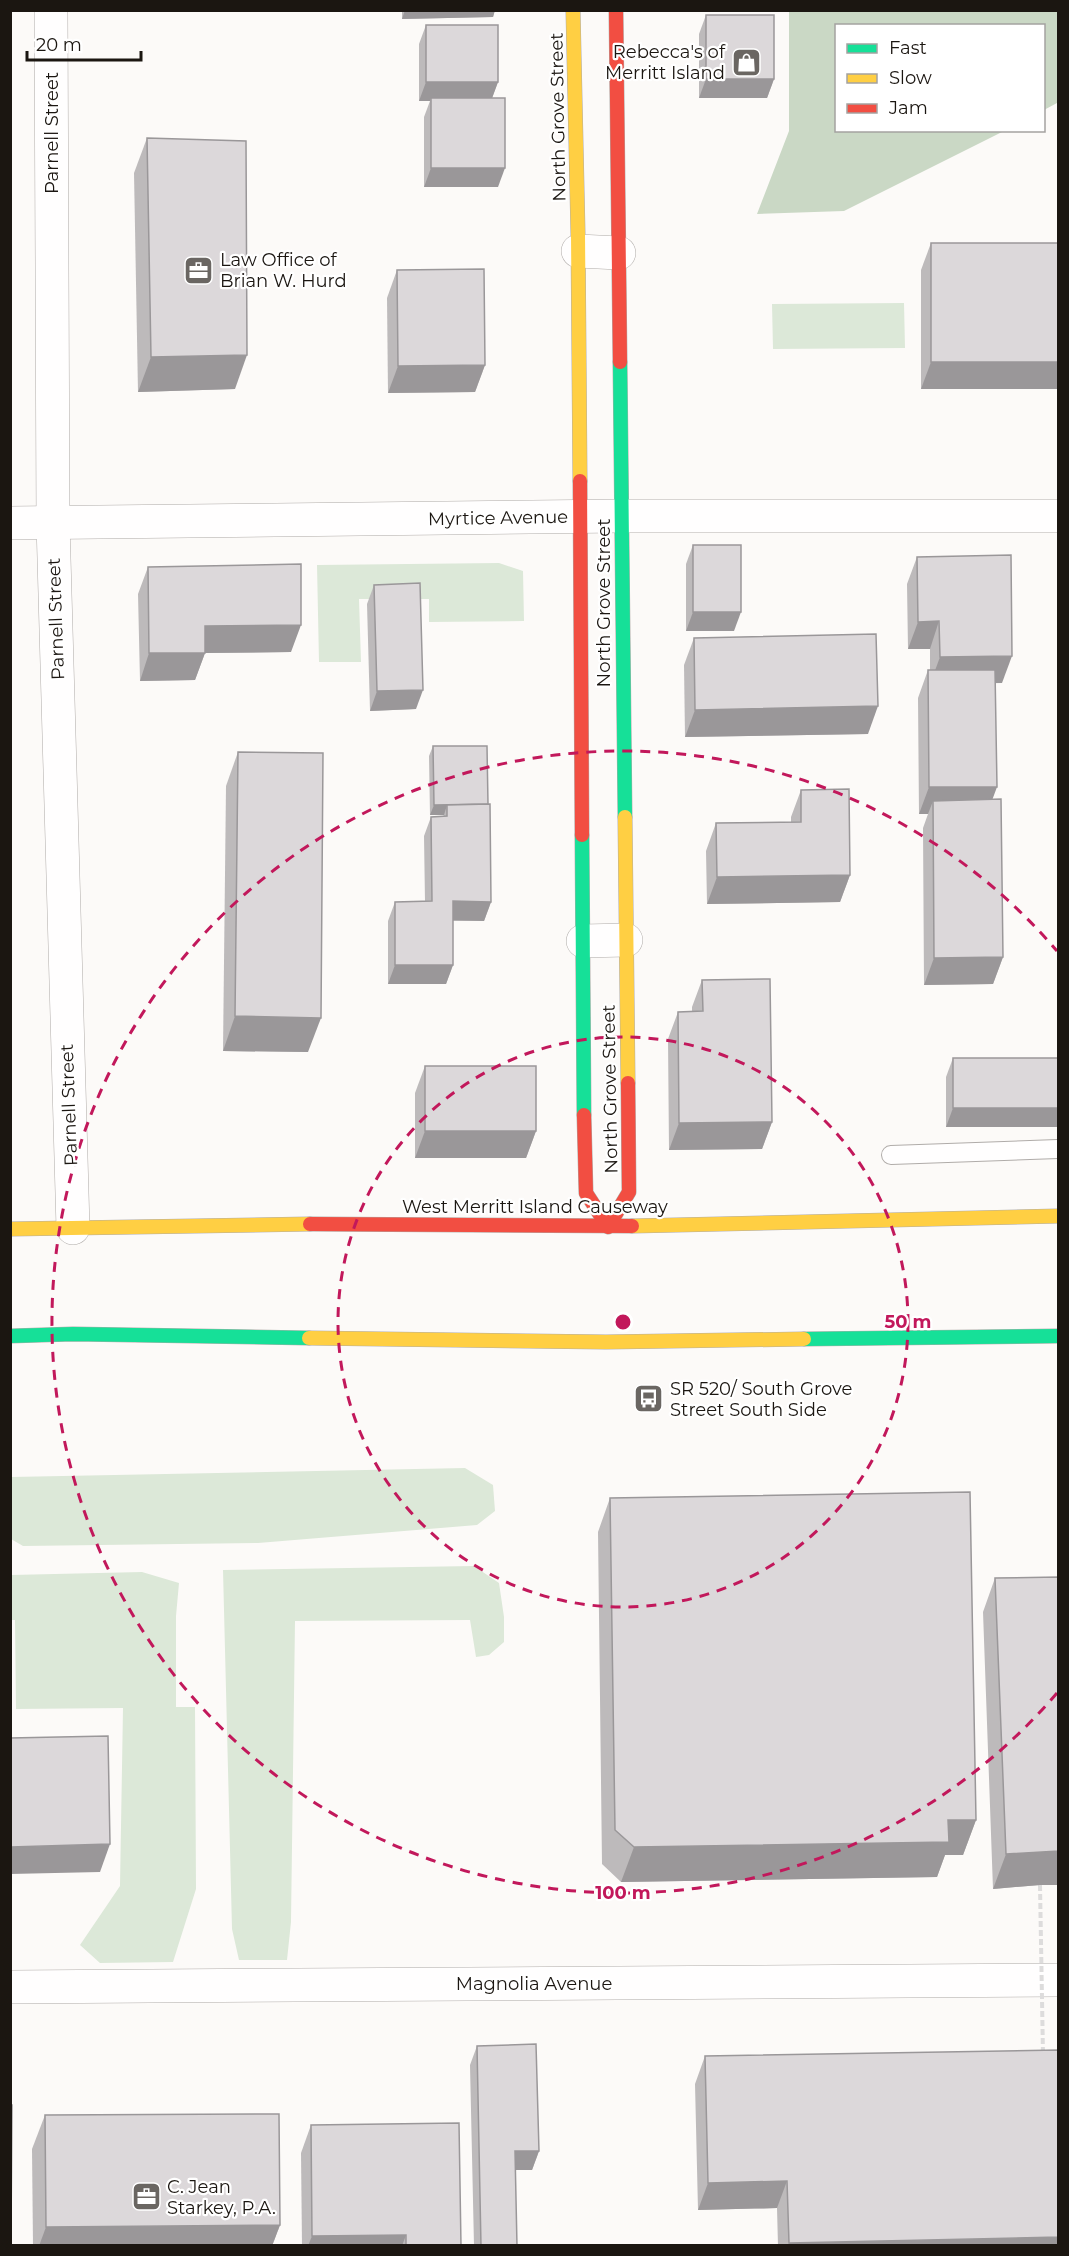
<svg xmlns="http://www.w3.org/2000/svg" width="1069" height="2256" font-family="Montserrat,sans-serif">
  <rect width="100%" height="100%" fill="#fcfaf8"/>
  <!-- green -->
  <g fill="#dce8d8">
    <path d="M904,303L905,348L773,349L772,304Z"/>
    <path d="M499,563L523,571L524,621L429,622V599H359L361,662H319L317,565Z"/>
    <path d="M465,1468L493,1485L495,1511L477,1525L258,1543L23,1546L11,1539V1477Z"/>
    <path d="M474,1566L499,1583L504,1617V1642L489,1655L476,1657L470,1620L295,1621L291,1922L287,1960H239L232,1929L223,1570Z"/>
    <path d="M142,1572L179,1583L176,1616V1707H195L196,1889L173,1962L100,1963L80,1945L120,1886L123,1708L16,1709L15,1620H11V1575Z"/>
  </g>
  <!-- forest -->
  <path fill="#cad8c5" d="M789,11H1058L1057,103L1044,110V26H836V130L1004,131L844,211L757,214L789,131Z"/>
  <g fill="none" stroke-linecap="round" stroke-linejoin="round">
    <defs>
      <path id="lane" d="M891,1155L1058,1149"/>
      <g id="street">
        <path d="M51,10L53,523L73,1228"/>
        <path d="M578,251L619,253"/>
        <path d="M10,523L622,516H1058"/>
        <path d="M583,941L626,940"/>
        <path d="M10,1987L1058,1980"/>
      </g>
      <g id="fast">
        <path d="M620,362L625,817"/>
        <path d="M582,835L584,1115"/>
        <path d="M10,1336L73,1334L309,1338"/>
        <path d="M804,1339L1058,1336"/>
      </g>
      <g id="slow">
        <path d="M573,10L578,234L580,481"/>
        <path d="M625,817L628,1083"/>
        <path d="M632,1226L1058,1216"/>
        <path d="M10,1229L310,1224"/>
        <path d="M309,1338L606,1342L804,1339"/>
      </g>
      <g id="jam">
        <path d="M616,10L620,362"/>
        <path d="M580,481L582,835"/>
        <path d="M584,1115L586,1193L608,1227L629,1192L628,1083"/>
        <path d="M310,1224L632,1226"/>
      </g>
    </defs>
    <!-- lane casing -->
    <use href="#lane" stroke="#b0aca9" stroke-width="20"/>
    <!-- street casing -->
    <use href="#street" stroke="#b0aca9" stroke-width="34"/>
    <!-- fast casing -->
    <use href="#fast" stroke="#b0aca9" stroke-width="15"/>
    <!-- slow casing -->
    <use href="#slow" stroke="#b0aca9" stroke-width="15"/>
    <!-- jam casing -->
    <use href="#jam" stroke="#b0aca9" stroke-width="15"/>
    <!-- lane -->
    <use href="#lane" stroke="#fffefe" stroke-width="18"/>
    <!-- street -->
    <use href="#street" stroke="#fffefe" stroke-width="33"/>
    <!-- fast -->
    <use href="#fast" stroke="#16e098" stroke-width="14"/>
    <!-- slow -->
    <use href="#slow" stroke="#ffcf43" stroke-width="14"/>
    <!-- jam -->
    <use href="#jam" stroke="#f24e42" stroke-width="14"/>
    <!-- path-bridge -->
    <path stroke="#dddcdc" stroke-width="4" stroke-dasharray="6 3" stroke-linecap="butt" d="M1040,1885L1043,2055"/>
  </g>
  <!-- wall -->
  <g fill="#bdbabb">
    <path d="M402,10H495L493,17L402,19Z"/>
    <path d="M706,15L774,79L767,98H699V34Z"/>
    <path d="M426,25L498,82L492,98L498,187H424V117L430,101H419V44Z"/>
    <path d="M147,138L235,389L138,392L134,173Z"/>
    <path d="M931,243L1059,389H921V270Z"/>
    <path d="M397,270L485,365L475,392L388,393L387,298Z"/>
    <path d="M693,545L734,631H686V564Z"/>
    <path d="M917,557L1002,683H996L992,800L1003,957L993,984L924,985L923,828L928,814H919L918,698L928,670H930V649H908L907,584Z"/>
    <path d="M148,567L291,652L205,653L195,680L140,681L138,594Z"/>
    <path d="M374,585L416,709L370,711L367,604Z"/>
    <path d="M694,638L868,734L685,737L684,665Z"/>
    <path d="M433,746L491,902L484,921H453V965L446,984H388V921L395,902H425L424,836L431,817L443,816L444,815H430L429,756Z"/>
    <path d="M238,752L308,1052L223,1051L226,786Z"/>
    <path d="M801,790L850,875L840,902L707,904L706,851L716,823L791,822V817Z"/>
    <path d="M702,980L772,1122L762,1149L669,1150L668,1039L678,1012H692V1007Z"/>
    <path d="M953,1058L1059,1127H946V1077Z"/>
    <path d="M425,1066L536,1131L526,1158H415V1093Z"/>
    <path d="M610,1498L976,1820L963,1855H945L937,1877L621,1882L602,1864L598,1532Z"/>
    <path d="M1059,1577V1885H1040L993,1889L983,1612L995,1578Z"/>
    <path d="M477,2046L539,2151L532,2170H515L517,2246H474L470,2065Z"/>
    <path d="M705,2056L1059,2246H778L777,2208L698,2210L695,2084Z"/>
    <path d="M45,2115L280,2225L272,2246H33L32,2149Z"/>
    <path d="M311,2125L461,2246H302L301,2153Z"/>
  </g>
  <!-- shaded-wall -->
  <g fill="#9a9799">
    <path d="M405,10H495L493,17L402,19Z"/>
    <path d="M706,79H774L767,98H699Z"/>
    <path d="M426,82H498L491,101L431,98L430,101H419Z"/>
    <path d="M431,168H505L498,187H424Z"/>
    <path d="M247,355L235,389L138,392L151,357Z"/>
    <path d="M931,362H1059V389H921Z"/>
    <path d="M485,365L475,392L388,393L398,366Z"/>
    <path d="M693,612H741L734,631H686Z"/>
    <path d="M939,621L930,649H908L918,622Z"/>
    <path d="M301,625L291,652L205,653L195,680L140,681L149,653L205,626Z"/>
    <path d="M1012,656L1002,683L930,684L940,657Z"/>
    <path d="M423,690L416,709L370,711L377,691Z"/>
    <path d="M878,706L868,734L685,737L695,710Z"/>
    <path d="M929,787H997L987,814L933,801L928,814H919Z"/>
    <path d="M434,805H447L444,815H430Z"/>
    <path d="M850,875L840,902L707,904L717,877Z"/>
    <path d="M453,901L491,902L484,921L446,920Z"/>
    <path d="M1003,957L993,984L924,985L934,958Z"/>
    <path d="M395,965H453L446,984H388Z"/>
    <path d="M235,1016L321,1018L308,1052L223,1051Z"/>
    <path d="M953,1108H1059V1127H946Z"/>
    <path d="M772,1122L762,1149L669,1150L679,1123Z"/>
    <path d="M425,1131H536L526,1158H415Z"/>
    <path d="M948,1820H976L963,1855H945L937,1877L621,1882L634,1847Z"/>
    <path d="M110,1844L100,1872L10,1874V1847Z"/>
    <path d="M1053,1851H1059V1885H1040L993,1889L1006,1854Z"/>
    <path d="M515,2151H539L532,2170H508Z"/>
    <path d="M787,2181L777,2208L698,2210L708,2183Z"/>
    <path d="M280,2225L272,2246H39L46,2227Z"/>
    <path d="M406,2235L402,2246H308L312,2236Z"/>
    <path d="M1059,2237V2246H788L789,2243Z"/>
  </g>
  <!-- building -->
  <g fill="#dcd8da" stroke="#9a9799" stroke-width="1.5">
    <rect x="706" y="15" width="68" height="64"/>
    <rect x="426" y="25" width="72" height="57"/>
    <rect x="431" y="98" width="74" height="70"/>
    <path d="M147,138L246,141L247,355L151,357Z"/>
    <rect x="931" y="243" width="128" height="119"/>
    <path d="M484,269L485,365L398,366L397,270Z"/>
    <rect x="693" y="545" width="48" height="67"/>
    <path d="M1011,555L1012,656L940,657L939,621L918,622L917,557Z"/>
    <path d="M301,564V625L205,626V653H149L148,567Z"/>
    <path d="M420,583L423,690L377,691L374,585Z"/>
    <path d="M876,634L878,706L695,710L694,638Z"/>
    <path d="M928,670H995L997,787H929Z"/>
    <path d="M433,746H487L488,804L434,805Z"/>
    <path d="M238,752L323,753L321,1018L235,1016Z"/>
    <path d="M849,789L850,875L717,877L716,823L801,822V790Z"/>
    <path d="M1001,799L1003,957L934,958L933,801Z"/>
    <path d="M490,804L491,902L453,901V965H395V902L432,901L431,817L447,816V805Z"/>
    <path d="M770,979L772,1122L679,1123L678,1012L703,1011L702,980Z"/>
    <rect x="953" y="1058" width="106" height="50"/>
    <rect x="425" y="1066" width="111" height="65"/>
    <path d="M970,1492L976,1820H948L949,1842L634,1847L615,1830L610,1498Z"/>
    <path d="M1059,1577V1851L1006,1854L995,1578Z"/>
    <path d="M108,1736L110,1844L10,1847V1738Z"/>
    <path d="M536,2044L539,2151H515L517,2246H481L477,2046Z"/>
    <path d="M1059,2050V2237L789,2243L787,2181L708,2183L705,2056Z"/>
    <path d="M10,2105H12L11,2235H10Z"/>
    <path d="M279,2114L280,2225L46,2227L45,2115Z"/>
    <path d="M459,2123L461,2246H406V2235L312,2236L311,2125Z"/>
  </g>
  <!-- distance rings -->
  <g fill="none" stroke="#c2185b" stroke-width="3" stroke-dasharray="10 8">
    <circle cx="623" cy="1322" r="285"/>
    <path d="M1057 1693A571 571 0 1 1 1057 951"/>
  </g>
  <!-- icons -->
  <defs>
    <symbol id="shop-square" viewBox="-11 -11 22 22"><rect x="-9" y="-9" width="18" height="18" rx="4" fill="#6a6662" stroke="#fff"/><path d="M-5-2.5h2.3a2.7 3.5 0 0 1 5.4 0H5L5.5 6h-11ZM-1.5-2.5h3a1.5 2.3 0 0 0-3 0Z" fill="#fff"/></symbol>
    <symbol id="office-square" viewBox="-11 -11 22 22"><rect x="-9" y="-9" width="18" height="18" rx="4" fill="#6a6662" stroke="#fff"/><path d="M-6-3h4V-5.5h4V-3h4V5H-6ZM-1-4.5V-3h2v-1.5ZM-6 0V1H6V0Z" fill="#fff"/></symbol>
    <symbol id="bus-square" viewBox="-11 -11 22 22"><rect x="-9" y="-9" width="18" height="18" rx="4" fill="#6a6662" stroke="#fff"/><path d="M-5-6H5V4H4V6H2V4H-2V6H-4V4H-5ZM-3.5-4V0h7V-4ZM-3.5 1.2v1.5H-2V1.2ZM2 1.2v1.5H3.5V1.2Z" fill="#fff"/></symbol>
  </defs>
  <g fill-rule="evenodd">
    <use href="#shop-square" x="730" y="46" width="33" height="33"/>
    <use href="#office-square" x="182" y="254" width="33" height="33"/>
    <use href="#bus-square" x="632" y="1382" width="33" height="33"/>
    <use href="#office-square" x="130" y="2180" width="33" height="33"/>
  </g>
  <g text-anchor="middle" dominant-baseline="central" stroke-width="4.5" stroke-linejoin="round" paint-order="stroke">
    <!-- poi labels -->
    <g font-size="18" fill="#1b1611" stroke="#fff" text-anchor="start">
      <text x="725" y="52" text-anchor="end">Rebecca's of<tspan x="725" dy="21">Merritt Island</tspan></text>
      <text x="220" y="260">Law Office of<tspan x="220" dy="21">Brian W. Hurd</tspan></text>
      <text x="670" y="1389">SR 520/ South Grove<tspan x="670" dy="21">Street South Side</tspan></text>
      <text x="167" y="2187">C. Jean<tspan x="167" dy="21">Starkey, P.A.</tspan></text>
    </g>
    <!-- street labels -->
    <g font-size="18" fill="#1b1611" stroke="#fff">
      <text transform="translate(558 117) rotate(-91)">North Grove Street</text>
      <text transform="translate(52 133) rotate(-90)">Parnell Street</text>
      <text transform="translate(498 518) rotate(-1)">Myrtice Avenue</text>
      <text transform="translate(604 603) rotate(-90)">North Grove Street</text>
      <text transform="translate(56 619) rotate(-92)">Parnell Street</text>
      <text transform="translate(610 1089) rotate(-91)">North Grove Street</text>
      <text transform="translate(69 1105) rotate(-92)">Parnell Street</text>
      <text x="535" y="1207">West Merritt Island Causeway</text>
      <text x="534" y="1984">Magnolia Avenue</text>
    </g>
  </g>
  <circle cx="623" cy="1322" r="9" fill="#c2185b" stroke="#fff" stroke-width="3"/>
  <g font-size="18" text-anchor="middle" font-weight="bold" fill="#c2185b" stroke="#fff" stroke-width="4.5" stroke-linejoin="round" paint-order="stroke">
    <text x="908" y="1328">50 m</text>
    <text x="623" y="1899">100 m</text>
  </g>
  <!-- border -->
  <rect width="1069" height="2256" fill="none" stroke="#1b1611" stroke-width="24"/>
  <!-- legend -->
  <rect x="835" y="24" width="210" height="108" fill="#ffffff" stroke="#a4a2a0" stroke-width="1.5"/>
  <rect x="847" y="44" width="30" height="9" fill="#16e098" stroke="#a4a2a0" stroke-width="1.5"/>
  <text x="889" y="54" font-size="18" fill="#1b1611">Fast</text>
  <rect x="847" y="74" width="30" height="9" fill="#ffcf43" stroke="#a4a2a0" stroke-width="1.5"/>
  <text x="889" y="84" font-size="18" fill="#1b1611">Slow</text>
  <rect x="847" y="104" width="30" height="9" fill="#f24e42" stroke="#a4a2a0" stroke-width="1.5"/>
  <text x="889" y="114" font-size="18" fill="#1b1611">Jam</text>
  <!-- scale -->
  <path d="M27 51v9h114v-9" fill="none" stroke="#1b1611" stroke-width="3"/>
  <text x="36" y="51" font-size="18" fill="#1b1611" stroke="#ffffff" stroke-width="4.5" paint-order="stroke">20 m</text>
</svg>
